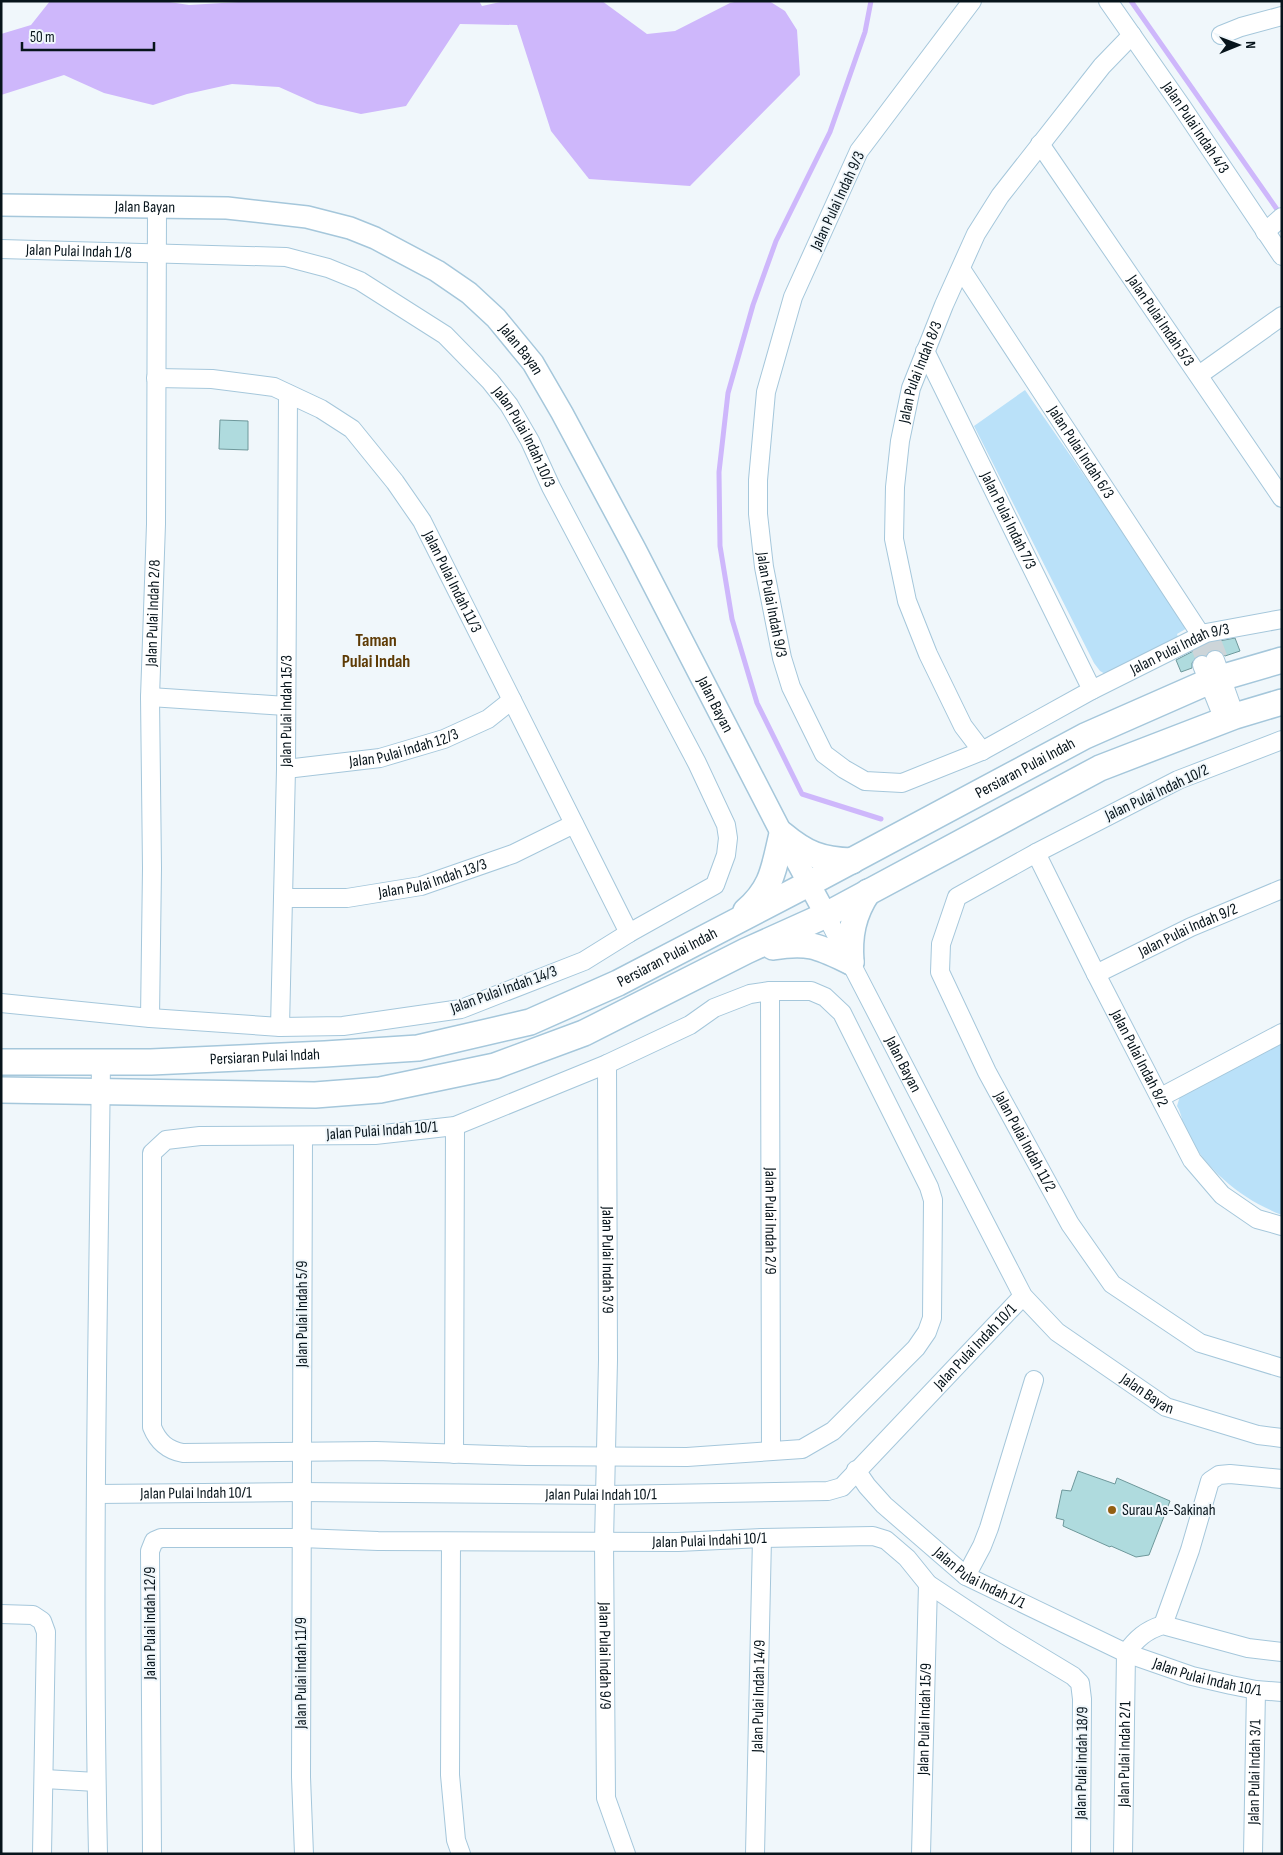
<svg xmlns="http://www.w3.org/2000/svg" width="1283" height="1855" font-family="'Sofia Sans Condensed',sans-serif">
  <rect width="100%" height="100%" fill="#f0f7fb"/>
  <!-- green -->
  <g fill="#bae1f9">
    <path d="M1025,390L1189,627L1177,634L1179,640L1107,675L1100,671L1094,663L974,426Z"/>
    <path d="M1282,1042V1215C1241,1199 1209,1172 1187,1134C1181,1123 1183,1116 1177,1106L1180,1096Z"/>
  </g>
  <!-- water -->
  <path fill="#ceb7fb" d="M50,1H163L189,5L255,1H479L482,6L505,1H602L647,34L675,31L730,3L739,1H769L785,11L797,30L800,75L690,186L589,179L551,131L517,25L460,24L406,106L361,114L317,104L279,87L232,84L187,94L153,105L104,93L64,75L1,95V34L31,25Z"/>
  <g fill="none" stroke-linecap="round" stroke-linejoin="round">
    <!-- stream -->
    <g stroke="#ceb7fb" stroke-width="5">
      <path d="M871,1L865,32L830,132L776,241L753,305L728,393L719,472L720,546L732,619L757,703L802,794L881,819"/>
      <path d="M1131,1L1281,215"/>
    </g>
  </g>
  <!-- building -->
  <g fill="#afdbde" stroke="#6e989b">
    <path d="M220,420L248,421V450L219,449Z"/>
    <path d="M1235,638L1240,651L1225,656L1217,650H1211L1206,655H1198L1192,663V668L1181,672L1176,660L1209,643Z"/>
    <path d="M1078,1471L1115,1484L1117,1478L1170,1501L1149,1555L1136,1557L1111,1546L1110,1547L1063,1526L1064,1520L1056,1518L1062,1490L1071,1491Z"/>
  </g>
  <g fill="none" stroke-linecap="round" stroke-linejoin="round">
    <!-- minor-tunnel -->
    <g stroke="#cdd5d9" stroke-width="18" stroke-dasharray="18 9" stroke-linecap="butt">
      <path d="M1212,641L1219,659"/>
      <path d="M1200,646L1206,663"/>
    </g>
    <defs>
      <g id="minor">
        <path id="s1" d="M972,1L859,151L793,297L766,392L758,480V514L764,567L782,658L791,687L824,754L844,769L865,781L902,783L982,751L1092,690L1206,633L1282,619"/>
        <path id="s2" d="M1108,1L1182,107L1282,256"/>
        <path d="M1221,35L1241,27L1282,16"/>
        <path id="s3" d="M1040,144L1282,498"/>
        <path d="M1265,232L1282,217"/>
        <path id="s4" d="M1,249L286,257L328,268L360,281L445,335L490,381L509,405L530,441L551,487L697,763L726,825L728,838L726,855L715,885L629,933L584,961L461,1009L343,1026L280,1027L150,1018L1,1003"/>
        <path id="s5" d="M961,269L1201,635"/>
        <path id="s6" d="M925,351L1092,690"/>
        <path d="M1199,375L1282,316"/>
        <path id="s7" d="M156,378L212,379L274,387L321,409L352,429L395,482L422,521L629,933"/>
        <path d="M1215,660L1235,716"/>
        <path d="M1202,665L1224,720"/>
        <path d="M150,697L286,706"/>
        <path id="s8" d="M1282,740L1178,780L1036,853L957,897L941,944L940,972L987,1072L1070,1224L1112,1284L1200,1343L1282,1368"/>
        <path id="s9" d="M982,751L963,726L928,654L907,601L894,539L895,487L900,441L911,388L944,305L976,234L1000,196L1102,66L1132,35"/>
        <path id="s10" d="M286,769L380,758L444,739L488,719L512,700"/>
        <path id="s11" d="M1036,853L1096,974L1192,1160L1222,1195L1257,1219L1282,1226"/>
        <path id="s12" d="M283,898H347L421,886L513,854L574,824"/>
        <path id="s13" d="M826,915L1023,1296L1057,1332L1166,1407L1258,1435L1282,1438"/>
        <path id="s14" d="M1096,974L1191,927L1282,889"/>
        <path d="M770,991H811L825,997L842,1013L929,1187L933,1200L932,1318L927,1332L916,1348L833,1431L802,1449L687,1457L527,1456L376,1451L183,1453C167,1450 158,1442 152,1427V1153L166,1140L200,1136L375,1135L455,1126L607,1064L690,1025L714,1008L750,994Z"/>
        <path id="s15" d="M770,991L771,1451"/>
        <path id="s16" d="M150,1018L152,868L150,697L156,524L157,208"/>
        <path id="s17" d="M280,1027L286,769L288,394"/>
        <path id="s18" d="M607,1064L608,1360L604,1542L606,1798L626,1854"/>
        <path d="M1161,1097L1282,1033"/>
        <path d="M303,1136L301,1777L304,1854"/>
        <path d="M454,1454L455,1126"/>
        <path id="s19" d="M856,1470L867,1486L884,1505L966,1576L1126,1653L1192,1676L1231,1685L1256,1690L1282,1692"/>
        <path id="s20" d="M97,1494L301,1492L606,1495L828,1491L842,1487L1023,1296"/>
        <path d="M451,1542L450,1775L456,1840L461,1854"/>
        <path d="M966,1576L982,1546L989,1528L1034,1380"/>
        <path d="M1,1614L33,1615L42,1621L46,1632L42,1854"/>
        <path d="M1163,1625L1190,1550L1210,1481L1219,1475L1230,1474L1282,1479"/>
        <path d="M1126,1653C1136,1639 1146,1630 1163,1625L1248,1648L1282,1652"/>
        <path d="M45,1779L96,1782"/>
        <path d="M98,1854C92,1590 98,1326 101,1062"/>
        <path id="s21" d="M152,1854L150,1551L154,1541L161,1538H301L378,1541L678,1542L762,1538L873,1536L886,1540L907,1558L928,1584L1005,1635L1073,1676L1080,1683L1082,1699L1081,1854"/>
        <path id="s22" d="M755,1854L762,1538"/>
        <path id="s23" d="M921,1854L928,1584"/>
        <path id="s24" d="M1123,1854L1126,1653"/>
        <path id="s25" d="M1253,1854L1256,1690"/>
      </g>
      <g id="tertiary">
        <path id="s26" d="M1,205L227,208L307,217L350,228L375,238L437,271L469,293L496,318L533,363L562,413L635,549L782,834L826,915"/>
      </g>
      <g id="secondary">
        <path d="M746,911C773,888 774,867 782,834C806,854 821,860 852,861"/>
        <path d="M773,947C810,941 819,947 851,962"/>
        <path d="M851,962C849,936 853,914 868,892"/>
        <path id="s27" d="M1,1062H151L325,1054L418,1048L530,1022L618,983L810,883L1085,736L1210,681L1282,660"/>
        <path d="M1,1090L315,1095L380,1090L495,1066L584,1033L746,951L826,915L1100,768L1235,716L1282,702"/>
      </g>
    </defs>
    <!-- minor casing -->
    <use href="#minor" stroke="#a5c7db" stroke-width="20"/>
    <!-- tertiary casing -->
    <use href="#tertiary" stroke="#a5c7db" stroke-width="24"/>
    <!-- secondary casing -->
    <use href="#secondary" stroke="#a5c7db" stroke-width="28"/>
    <!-- minor -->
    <use href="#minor" stroke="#fff" stroke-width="18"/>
    <!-- tertiary -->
    <use href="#tertiary" stroke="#fff" stroke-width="21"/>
    <!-- secondary -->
    <use href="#secondary" stroke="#fff" stroke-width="25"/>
  </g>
  <!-- markers -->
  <circle fill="#935f12" stroke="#f0f7fb" stroke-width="2" cx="1112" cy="1510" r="5"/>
  <g text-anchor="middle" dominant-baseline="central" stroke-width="4" stroke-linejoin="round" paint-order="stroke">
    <!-- street labels -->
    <g font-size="16" fill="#07141b" stroke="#f0f7fb">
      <text stroke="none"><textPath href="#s2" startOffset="154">Jalan Pulai Indah 4/3</textPath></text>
      <text transform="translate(838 201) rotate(-65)">Jalan Pulai Indah 9/3</text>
      <text stroke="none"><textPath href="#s26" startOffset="144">Jalan Bayan</textPath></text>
      <text stroke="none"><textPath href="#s4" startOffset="78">Jalan Pulai Indah 1/8</textPath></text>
      <text stroke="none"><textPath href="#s3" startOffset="214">Jalan Pulai Indah 5/3</textPath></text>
      <text stroke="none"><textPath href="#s26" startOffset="564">Jalan Bayan</textPath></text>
      <text stroke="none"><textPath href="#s9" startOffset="402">Jalan Pulai Indah 8/3</textPath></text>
      <text stroke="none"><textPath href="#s4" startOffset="594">Jalan Pulai Indah 10/3</textPath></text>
      <text stroke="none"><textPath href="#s5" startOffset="219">Jalan Pulai Indah 6/3</textPath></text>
      <text stroke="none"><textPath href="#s6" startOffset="189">Jalan Pulai Indah 7/3</textPath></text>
      <text stroke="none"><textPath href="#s7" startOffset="391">Jalan Pulai Indah 11/3</textPath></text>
      <text stroke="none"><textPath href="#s1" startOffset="661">Jalan Pulai Indah 9/3</textPath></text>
      <text stroke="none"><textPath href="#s16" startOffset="405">Jalan Pulai Indah 2/8</textPath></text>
      <text stroke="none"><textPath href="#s1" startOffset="1216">Jalan Pulai Indah 9/3</textPath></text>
      <text stroke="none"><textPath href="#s26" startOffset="969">Jalan Bayan</textPath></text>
      <text stroke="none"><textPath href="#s17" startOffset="316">Jalan Pulai Indah 15/3</textPath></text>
      <text stroke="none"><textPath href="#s10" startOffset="120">Jalan Pulai Indah 12/3</textPath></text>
      <text stroke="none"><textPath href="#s27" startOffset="1089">Persiaran Pulai Indah</textPath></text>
      <text transform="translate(1157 793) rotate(-25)">Jalan Pulai Indah 10/2</text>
      <text stroke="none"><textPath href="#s12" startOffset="152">Jalan Pulai Indah 13/3</textPath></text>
      <text stroke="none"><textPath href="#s14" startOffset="102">Jalan Pulai Indah 9/2</textPath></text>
      <text stroke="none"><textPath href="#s27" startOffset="684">Persiaran Pulai Indah</textPath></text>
      <text transform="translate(504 990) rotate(-20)">Jalan Pulai Indah 14/3</text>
      <text stroke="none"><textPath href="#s27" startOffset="264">Persiaran Pulai Indah</textPath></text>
      <text stroke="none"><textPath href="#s11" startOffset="230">Jalan Pulai Indah 8/2</textPath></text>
      <text stroke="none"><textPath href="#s13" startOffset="168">Jalan Bayan</textPath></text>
      <text transform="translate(382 1131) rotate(-4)">Jalan Pulai Indah 10/1</text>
      <text stroke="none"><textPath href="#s8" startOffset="629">Jalan Pulai Indah 11/2</textPath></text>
      <text stroke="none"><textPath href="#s15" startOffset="230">Jalan Pulai Indah 2/9</textPath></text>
      <text stroke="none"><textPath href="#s18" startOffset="196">Jalan Pulai Indah 3/9</textPath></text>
      <text transform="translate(302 1314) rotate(-90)">Jalan Pulai Indah 5/9</text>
      <text stroke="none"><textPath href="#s20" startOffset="939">Jalan Pulai Indah 10/1</textPath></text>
      <text stroke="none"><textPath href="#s13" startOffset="588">Jalan Bayan</textPath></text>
      <text stroke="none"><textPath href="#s20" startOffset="99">Jalan Pulai Indah 10/1</textPath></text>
      <text stroke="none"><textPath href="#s20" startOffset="504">Jalan Pulai Indah 10/1</textPath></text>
      <text stroke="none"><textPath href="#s21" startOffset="870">Jalan Pulai Indahi 10/1</textPath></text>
      <text stroke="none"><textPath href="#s19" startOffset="166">Jalan Pulai Indah 1/1</textPath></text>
      <text transform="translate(150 1623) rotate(-90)">Jalan Pulai Indah 12/9</text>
      <text stroke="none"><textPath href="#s18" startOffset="592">Jalan Pulai Indah 9/9</textPath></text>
      <text transform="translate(301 1673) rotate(-90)">Jalan Pulai Indah 11/9</text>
      <text stroke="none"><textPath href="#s19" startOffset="416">Jalan Pulai Indah 10/1</textPath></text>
      <text stroke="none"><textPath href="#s22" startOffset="158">Jalan Pulai Indah 14/9</textPath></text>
      <text stroke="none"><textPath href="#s23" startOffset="135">Jalan Pulai Indah 15/9</textPath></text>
      <text stroke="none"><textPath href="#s24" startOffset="100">Jalan Pulai Indah 2/1</textPath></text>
      <text transform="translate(1082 1763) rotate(-89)">Jalan Pulai Indah 18/9</text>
      <text stroke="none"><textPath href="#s25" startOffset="82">Jalan Pulai Indah 3/1</textPath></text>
    </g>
    <!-- poi labels -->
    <g font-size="16" fill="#07141b" stroke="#f0f7fb" text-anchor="start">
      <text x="1122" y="1510">Surau As-Sakinah</text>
    </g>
    <!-- neighbourhood labels -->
    <g font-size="18" font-weight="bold" fill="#5e3b05" stroke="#f0f7fb">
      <text x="376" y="640">Taman<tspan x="376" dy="21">Pulai Indah</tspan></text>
    </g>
  </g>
  <!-- border -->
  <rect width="1283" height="1855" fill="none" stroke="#07141b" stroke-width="5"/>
  <!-- north arrow -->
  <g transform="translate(1238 45) rotate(89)" stroke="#f0f7fb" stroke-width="4" paint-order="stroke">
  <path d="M0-4L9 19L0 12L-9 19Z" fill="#07141b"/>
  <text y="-8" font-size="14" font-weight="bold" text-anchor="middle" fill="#07141b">N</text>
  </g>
  <!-- scale -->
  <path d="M22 42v8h132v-8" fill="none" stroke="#07141b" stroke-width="2.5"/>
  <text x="30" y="42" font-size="15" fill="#07141b" stroke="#f0f7fb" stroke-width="4" paint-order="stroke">50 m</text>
</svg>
